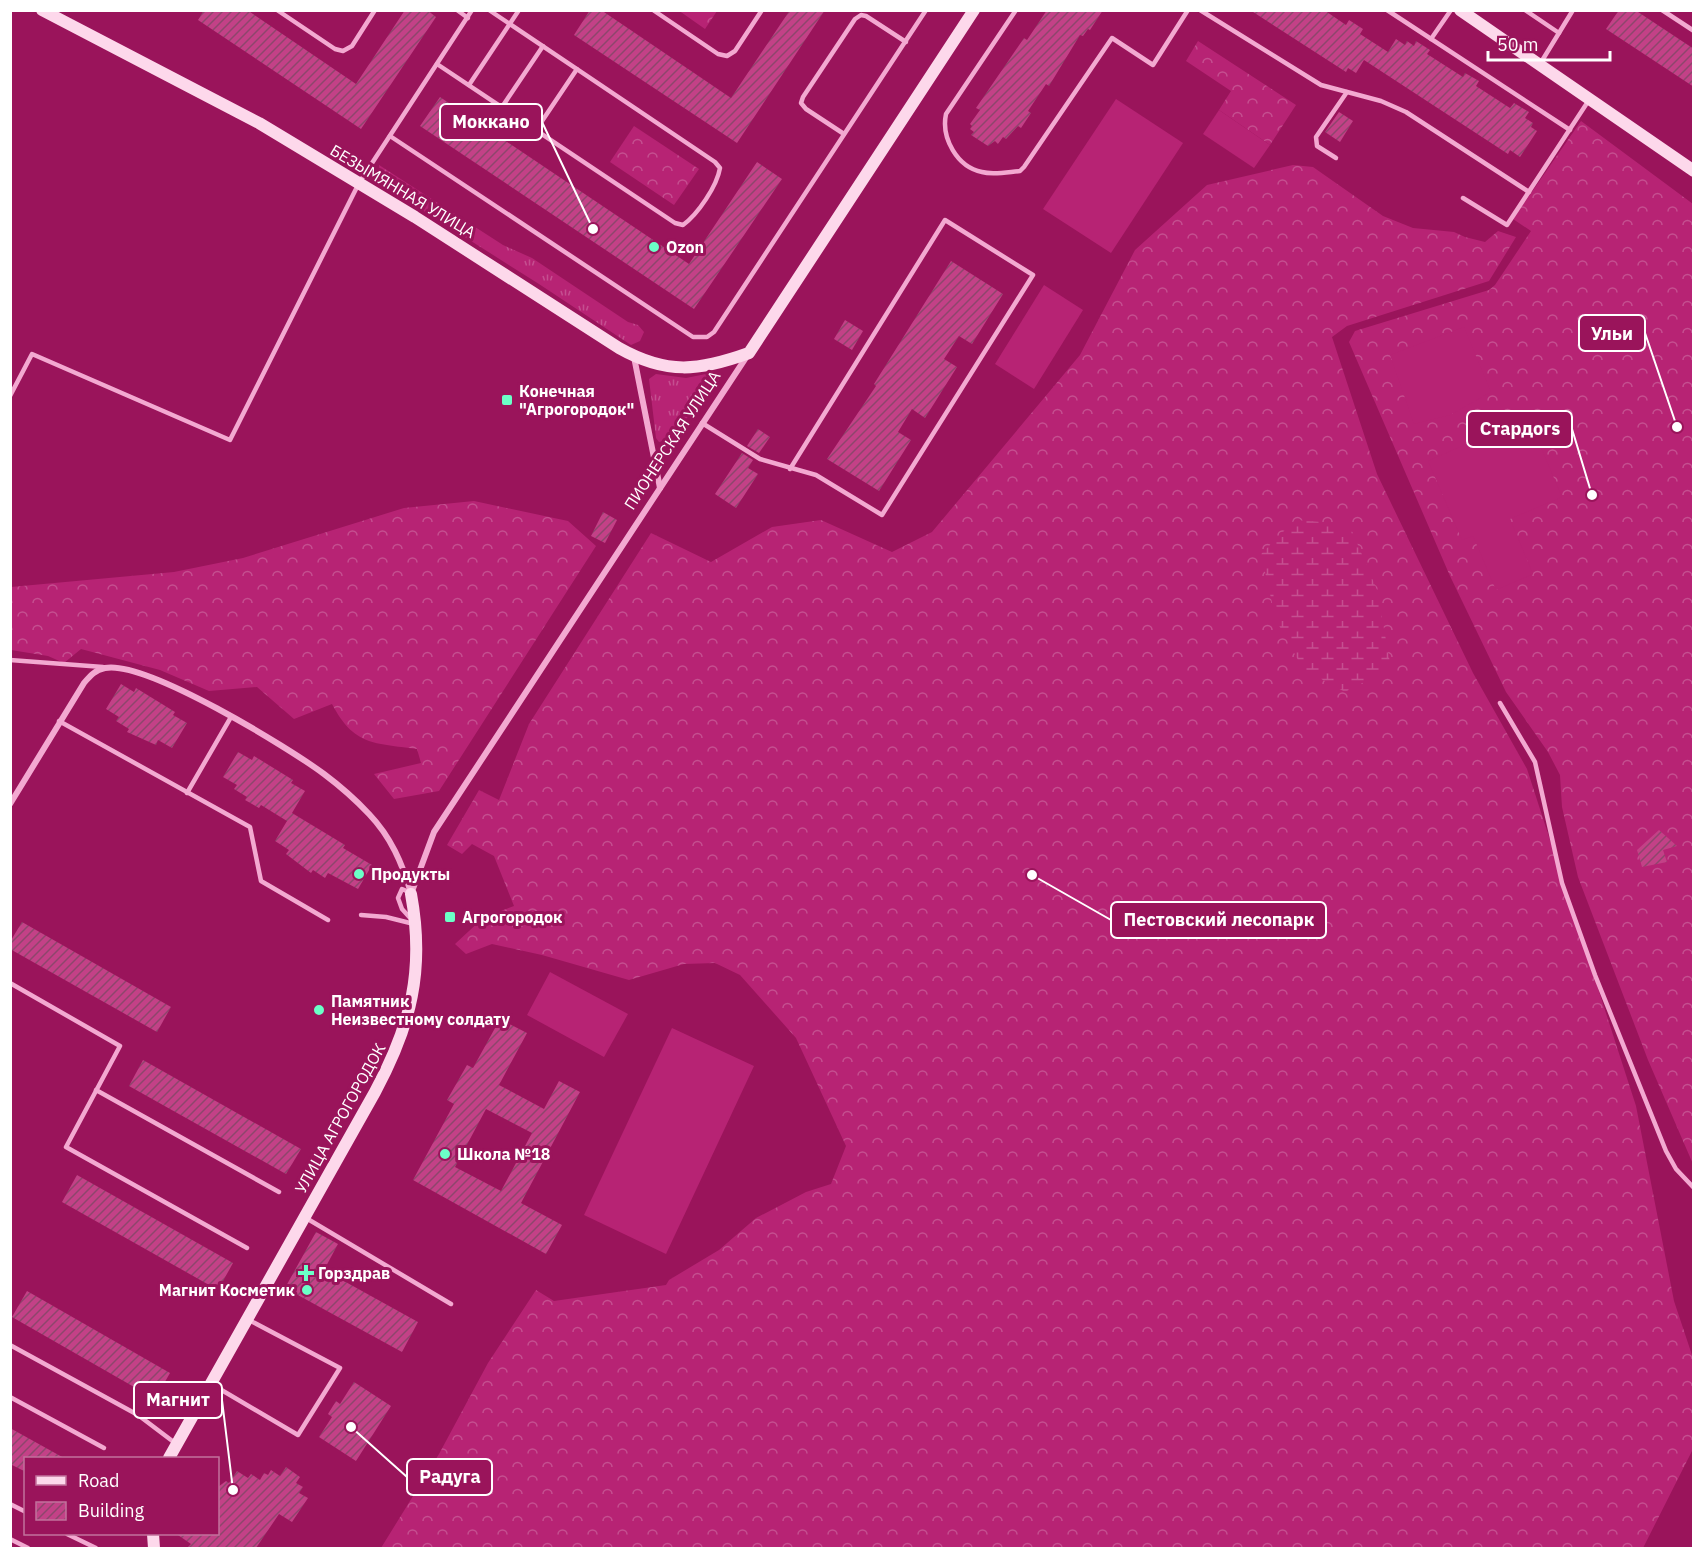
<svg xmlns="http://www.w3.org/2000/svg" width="1704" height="1559" font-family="'IBM Plex Sans',sans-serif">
  <defs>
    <pattern id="grass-tufts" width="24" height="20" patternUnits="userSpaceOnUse" patternTransform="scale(1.5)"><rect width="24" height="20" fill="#b72374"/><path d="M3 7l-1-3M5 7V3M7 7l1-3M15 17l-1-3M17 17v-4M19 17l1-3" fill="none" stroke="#c54f90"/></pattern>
    <pattern id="forest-crowns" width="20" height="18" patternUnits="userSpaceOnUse" patternTransform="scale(1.5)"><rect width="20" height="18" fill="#b72374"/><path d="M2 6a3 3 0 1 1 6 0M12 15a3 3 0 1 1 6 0" fill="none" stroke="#c54f90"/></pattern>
    <pattern id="wetland-marsh" width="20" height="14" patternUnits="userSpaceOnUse" patternTransform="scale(1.5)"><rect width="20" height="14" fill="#b72374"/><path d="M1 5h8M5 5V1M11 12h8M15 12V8" fill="none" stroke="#c54f90"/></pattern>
    <pattern id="building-hatch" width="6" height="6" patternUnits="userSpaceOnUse" patternTransform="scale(1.5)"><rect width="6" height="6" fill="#c34187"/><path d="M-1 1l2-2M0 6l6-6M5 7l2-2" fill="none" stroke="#8d466c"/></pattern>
  </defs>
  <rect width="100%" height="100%" fill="#9a145b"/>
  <!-- grass -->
  <g fill="url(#grass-tufts)">
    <path d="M379,165L503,245L532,258L628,322L638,325L644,332L640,341L631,345L539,284L381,184Z"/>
    <path d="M711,373L718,376L719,381L713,389L667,440L659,442L656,438L649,379L656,374L686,378Z"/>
  </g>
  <!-- forest -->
  <g fill="url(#forest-crowns)">
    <path d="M678,10H717V11L705,29Z"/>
    <path d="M1198,41L1296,105L1270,145L1219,110L1231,91L1186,61Z"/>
    <path d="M1581,121L1693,204V1164L1648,1060L1578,877L1562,807L1560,775L1548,752L1506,692L1450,576L1349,342L1355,331L1489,290L1495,285L1531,231L1513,219Z"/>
    <path d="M634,126L699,169L674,205L610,162Z"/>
    <path d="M1293,165L1313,167L1383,216L1413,228L1454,232L1465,237L1485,242L1498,231L1516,237L1489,281L1347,326L1332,337L1377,474L1473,673L1527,769L1636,1106L1674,1301L1694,1361L1693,1449L1643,1548H381L439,1454L488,1363L536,1290L554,1301L666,1285L669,1280L719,1250L756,1218L806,1192L831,1184L846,1146L796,1038L740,975L715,963L684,964L629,980L542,955L492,944L466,954L455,944L483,918L514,906L494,856L472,844L462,854L447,845L479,790L499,800L529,724L651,533L711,562L772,527L821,520L892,552L932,532L1080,355L1135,250L1207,185Z"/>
    <path d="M474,501L568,521L596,546L439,791L394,799L374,774L421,763L417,749C374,743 354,746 332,704L294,719L257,687L209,691L160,670L81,649L64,663L48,656L11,650V587L174,572L243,558L404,508Z"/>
  </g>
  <!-- wetland -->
  <path fill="url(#wetland-marsh)" d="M1295,520L1349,524L1377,590L1391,668L1345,692L1303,669L1276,620L1261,554Z"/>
  <!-- pitch -->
  <g fill="#b72374">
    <path d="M1116,99L1183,143L1111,253L1043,209Z"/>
    <path d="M1219,110L1270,145L1254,168L1203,134Z"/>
    <path d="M1044,285L1083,310L1034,389L995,364Z"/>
    <path d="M1464,327L1491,392L1450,415L1414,424L1390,355Z"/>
    <path d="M1528,417L1562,497L1510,519L1533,574L1496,590L1473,536L1462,540L1428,461Z"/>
    <path d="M550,972L628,1014L604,1057L527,1015Z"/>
    <path d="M672,1028L754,1066L666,1254L584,1215Z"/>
  </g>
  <!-- building -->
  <g fill="url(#building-hatch)" fill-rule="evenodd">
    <path d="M204,10H247L356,84L405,10H427L436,17L361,129L198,20Z"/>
    <path d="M590,10H601L731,98L790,10H825L737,143L574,35Z"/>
    <path d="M1047,10H1103L1090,30L1088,29L1083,36L1080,35L1049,86L1046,84L1028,111L1031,113L1021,128L1018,126L1006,139L1003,137L998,144L995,141L988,146L971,135L974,132L970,129L972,126L970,124L980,110L976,108L1024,38L1027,40Z"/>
    <path d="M1250,10H1324L1346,25L1349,20L1363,29L1360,34L1388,52L1396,39L1405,45L1407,41L1414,46L1416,41L1430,50L1427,54L1463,77L1465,73L1479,81L1476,86L1510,108L1514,103L1529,112L1525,118L1533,123L1531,127L1537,131L1520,157L1510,150L1508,154L1364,60L1356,73L1348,68L1346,72Z"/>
    <path d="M1619,10H1635L1694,49V87L1606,29Z"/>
    <path d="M440,97L689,264L757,162L782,179L694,309L420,126Z"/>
    <path d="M1339,112L1353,121L1340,142L1325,132Z"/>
    <path d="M951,261L1003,294L972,344L959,336L944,359L957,367L925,418L912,409L898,432L911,440L879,491L827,459L876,386L874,384Z"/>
    <path d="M845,320L863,331L852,350L834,339Z"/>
    <path d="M758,429L770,437L759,453L747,446Z"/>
    <path d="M742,453L753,460L748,468L758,474L736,508L715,494Z"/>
    <path d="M603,512L617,520L605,543L591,536Z"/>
    <path d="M121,684L134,692L136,688L175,712L173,715L187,723L172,748L158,740L156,745L127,732L129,729L116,721L119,717L106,709Z"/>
    <path d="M238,752L252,760L254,756L293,780L291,783L305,791L292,813L345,845L343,848L372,865L358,889L328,873L325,878L313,870L311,873L286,854L289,850L275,841L287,821L261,805L259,808L245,800L247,797L234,789L237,785L223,777Z"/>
    <path d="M1659,830L1677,846L1663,850L1667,862L1642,867L1637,850Z"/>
    <path d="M22,922L171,1007L157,1032L10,949V942Z"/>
    <path d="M500,1019L527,1033L499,1085L544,1109L559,1081L580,1092L521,1203L562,1225L546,1254L413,1180L454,1104L447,1100L467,1065L473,1068ZM486,1109L532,1133L501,1191L455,1167Z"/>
    <path d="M143,1060L301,1149L286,1174L129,1086Z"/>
    <path d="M77,1175L233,1263L218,1290L62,1202Z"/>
    <path d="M316,1232L338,1244L324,1270L418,1322L402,1352L285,1288Z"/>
    <path d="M27,1291L170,1373L155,1399L12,1317Z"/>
    <path d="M354,1382L391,1406L356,1461L319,1437L332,1417L328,1414L336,1401L340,1404Z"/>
    <path d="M10,1428L64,1458H26V1472L10,1464Z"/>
    <path d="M286,1467L300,1477L296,1483L303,1487L299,1493L308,1498L292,1522L279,1514L256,1548H187L191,1544L175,1533H218V1487L226,1481L229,1483L237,1471L248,1478L251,1474L260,1480L264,1473L268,1475L271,1470L280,1476Z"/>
  </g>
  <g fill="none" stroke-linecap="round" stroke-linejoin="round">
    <!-- lane -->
    <g stroke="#f3a9d1" stroke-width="4.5">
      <path d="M277,10L335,49L343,51L352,46L375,10"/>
      <path d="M457,10L468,18"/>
      <path d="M653,10L718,54L727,56L735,51L762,10"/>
      <path d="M1016,10L946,114C941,138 957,167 982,172C993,175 1008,172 1020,171L1024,167L1112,38L1153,65L1188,10"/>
      <path d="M1200,10L1321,85L1381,101L1406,112L1529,192"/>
      <path d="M1387,10L1570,130"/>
      <path d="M1525,10L1559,33"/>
      <path d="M1662,10L1694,31"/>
      <path d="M1431,39L1451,10"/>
      <path d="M437,64L675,223L683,225C698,214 717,186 720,168L715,162L489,10"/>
      <path d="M1540,64L1573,10"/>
      <path d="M469,85L519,10"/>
      <path d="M502,107L543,46"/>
      <path d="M536,130L577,69"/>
      <path d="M844,134L806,109L801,103L803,97L855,19L861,15L866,16L906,42"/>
      <path d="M390,136L693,337H707L714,332L926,10"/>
      <path d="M1336,158L1317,146L1316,137L1347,92"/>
      <path d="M1463,198L1507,225L1589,100"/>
      <path d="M10,396L32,354L230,440L359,183L472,10"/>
      <path d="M702,423L760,459L816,475L882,515L1033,275L945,220L790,469"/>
      <path d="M10,660L103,667"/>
      <path d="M1500,703L1535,762L1562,883L1595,975L1666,1151L1676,1169L1694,1188"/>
      <path d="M59,721L250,827L261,881L328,920"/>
      <path d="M187,793L231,717"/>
      <path d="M411,893L402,889L398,898L402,909L412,920"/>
      <path d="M361,915L386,917L414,924"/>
      <path d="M10,983L120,1046L66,1147L247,1248"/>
      <path d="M96,1090L279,1192"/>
      <path d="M306,1218L451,1304"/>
      <path d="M10,1345L138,1415L175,1443"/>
      <path d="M213,1385L298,1435L340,1368L249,1320"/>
      <path d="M10,1397L104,1448"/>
      <path d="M10,1504L26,1512"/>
      <path d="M67,1534L96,1548"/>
      <path d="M10,1539L28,1548"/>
    </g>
    <!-- street -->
    <g stroke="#f3a9d1" stroke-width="6">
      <path d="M634,357L660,488"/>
      <path d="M10,804L84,683C90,676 95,670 105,668C146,660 289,748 324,774C340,786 355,799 369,814C391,837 402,863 411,893"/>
      <path d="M411,894L434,832L747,356"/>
    </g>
    <!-- secondary -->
    <g stroke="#fdd8eb" stroke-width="12">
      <path d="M42,10L259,123L415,217L619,348C667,375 699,371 749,353L974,10"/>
      <path d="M1460,10L1694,171"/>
      <path d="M169,1458L375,1092C411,1025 425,970 411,894"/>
      <path d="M153,1534L154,1548"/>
    </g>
  </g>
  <!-- markers -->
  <g fill="#6bffc7" stroke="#9a145b" stroke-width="2">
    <circle cx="654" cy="247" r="6"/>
    <rect x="501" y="394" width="12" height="12" rx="3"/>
    <circle cx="359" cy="874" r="6"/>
    <rect x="444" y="911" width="12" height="12" rx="3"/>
    <circle cx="319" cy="1010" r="6"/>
    <circle cx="445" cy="1154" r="6"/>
    <path d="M303 1264h6v6h6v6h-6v6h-6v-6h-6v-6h6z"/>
    <circle cx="307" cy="1290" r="6"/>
  </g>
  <g text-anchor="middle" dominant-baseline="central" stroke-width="6" stroke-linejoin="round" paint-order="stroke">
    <!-- street labels -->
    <g font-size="16" fill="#fff" stroke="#9a145b">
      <text transform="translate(403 191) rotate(31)">БЕЗЫМЯННАЯ УЛИЦА</text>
      <text transform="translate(672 440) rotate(-57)">ПИОНЕРСКАЯ УЛИЦА</text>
      <text transform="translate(340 1118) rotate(-61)">УЛИЦА АГРОГОРОДОК</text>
    </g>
    <!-- poi labels -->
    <g font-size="16" font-weight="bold" fill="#fff" stroke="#9a145b" text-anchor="start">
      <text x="666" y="247">Ozon</text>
      <text x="519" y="391">Конечная<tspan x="519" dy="18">"Агрогородок"</tspan></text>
      <text x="371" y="874">Продукты</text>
      <text x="462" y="917">Агрогородок</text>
      <text x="331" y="1001">Памятник<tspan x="331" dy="18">Неизвестному солдату</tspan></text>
      <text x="457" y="1154">Школа №18</text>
      <text x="318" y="1273">Горздрав</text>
      <text x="295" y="1290" text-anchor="end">Магнит Косметик</text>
    </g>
  </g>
  <!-- callouts -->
  <path fill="none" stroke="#fff" stroke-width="2" d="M593 229L542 122M1677 427L1645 333M1592 495L1572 429M1032 875L1111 920M233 1490L222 1400M351 1427L407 1477"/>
  <g fill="#fff" stroke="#9a145b" stroke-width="2">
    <circle cx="593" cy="229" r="6"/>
    <circle cx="1677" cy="427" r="6"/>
    <circle cx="1592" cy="495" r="6"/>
    <circle cx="1032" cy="875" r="6"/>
    <circle cx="233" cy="1490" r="6"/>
    <circle cx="351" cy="1427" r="6"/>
  </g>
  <g fill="#9a145b" stroke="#fff" stroke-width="2">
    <rect x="440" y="104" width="102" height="36" rx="6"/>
    <rect x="1579" y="315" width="66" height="36" rx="6"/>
    <rect x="1467" y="411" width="105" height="36" rx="6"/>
    <rect x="1111" y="902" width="215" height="36" rx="6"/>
    <rect x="134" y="1382" width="88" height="36" rx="6"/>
    <rect x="407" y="1459" width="85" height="36" rx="6"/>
  </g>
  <g font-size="18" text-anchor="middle" font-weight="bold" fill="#fff">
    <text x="491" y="128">Моккано</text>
    <text x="1612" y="340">Ульи</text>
    <text x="1520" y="435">Стардогs</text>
    <text x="1219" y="926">Пестовский лесопарк</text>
    <text x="178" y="1406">Магнит</text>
    <text x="450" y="1483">Радуга</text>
  </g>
  <!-- border -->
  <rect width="1704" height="1559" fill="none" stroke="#ffffff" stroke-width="24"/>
  <!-- legend -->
  <rect x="24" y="1457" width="195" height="78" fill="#9a145b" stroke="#c2729d" stroke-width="1.5"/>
  <rect x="36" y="1476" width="30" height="9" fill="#fdd8eb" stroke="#c2729d" stroke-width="1.5"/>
  <text x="78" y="1487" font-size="18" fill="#ffffff">Road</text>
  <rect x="36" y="1502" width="30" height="18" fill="url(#building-hatch)" stroke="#c2729d" stroke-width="1.5"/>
  <text x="78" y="1517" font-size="18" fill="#ffffff">Building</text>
  <!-- scale -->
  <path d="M1488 51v9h122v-9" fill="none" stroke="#ffffff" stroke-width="3"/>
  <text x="1497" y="51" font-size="18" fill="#ffffff" stroke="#9a145b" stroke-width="4.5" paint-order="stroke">50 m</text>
</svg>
